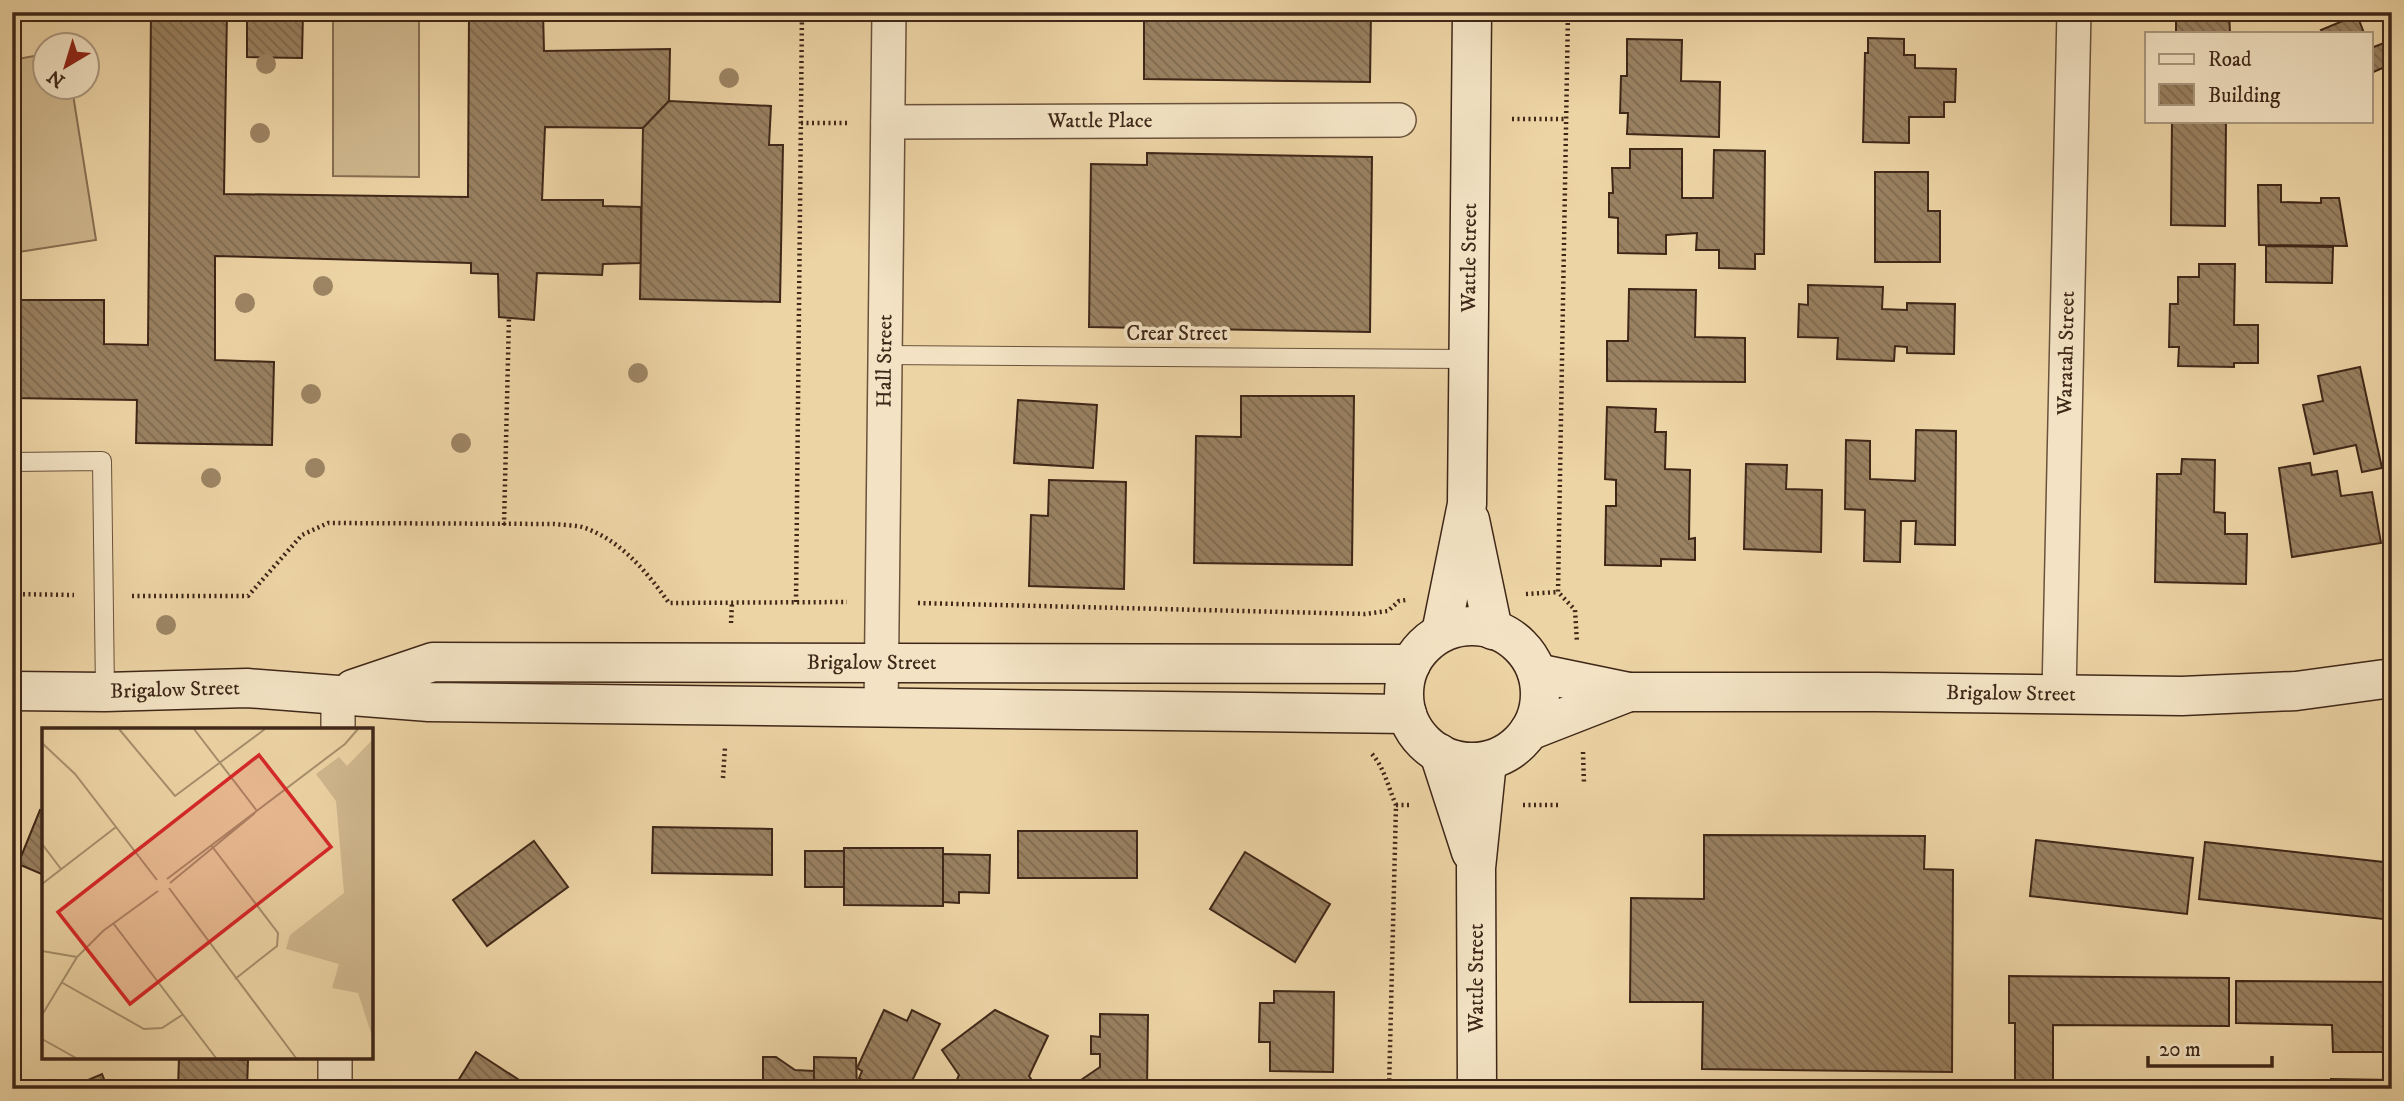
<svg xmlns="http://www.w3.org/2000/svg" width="2404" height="1101" font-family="'IM FELL DW Pica',serif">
  <defs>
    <pattern id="building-back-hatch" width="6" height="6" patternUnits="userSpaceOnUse" patternTransform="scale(1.75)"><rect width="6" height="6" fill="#998161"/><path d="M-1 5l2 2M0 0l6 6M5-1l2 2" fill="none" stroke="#7e6a4f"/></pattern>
  </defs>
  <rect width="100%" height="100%" fill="#edd4a5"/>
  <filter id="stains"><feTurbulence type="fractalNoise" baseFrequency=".00286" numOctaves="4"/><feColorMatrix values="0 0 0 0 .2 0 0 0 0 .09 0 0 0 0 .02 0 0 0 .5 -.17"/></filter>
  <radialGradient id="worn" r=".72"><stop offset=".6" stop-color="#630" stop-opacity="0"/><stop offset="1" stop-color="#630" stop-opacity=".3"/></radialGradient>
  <!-- pitch -->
  <g fill="#cfb78d" stroke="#876f52" stroke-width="2">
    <path d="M333,21H419V177L333,176Z"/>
    <path d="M45,54L46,88H72L96,240L12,253V60Z"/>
  </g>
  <!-- building -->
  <g fill="url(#building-back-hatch)" stroke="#3f2718" stroke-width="2">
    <path d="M151,12H227L224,194L468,197L469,12H543L544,51L670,49L669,101L643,128L545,127L542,200H603V206L641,207V263L603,264L602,275L537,273L534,320L499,317L498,274L471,273V263L215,256V360L274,362L272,445L136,443L137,400L12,398V300H104V344L148,345Z"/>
    <path d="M247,12H303L302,58L247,57Z"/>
    <path d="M1144,12H1371L1370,82L1144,79Z"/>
    <path d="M1611,12H1772V16Z"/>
    <rect x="1878" y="12" width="64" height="2"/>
    <path d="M2176,12H2229L2230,33H2176Z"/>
    <path d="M2383,12H2392V35Z"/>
    <path d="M2357,15L2364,33H2323L2321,30Z"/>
    <path d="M1868,38L1904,39V55H1915V68L1956,69L1955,102H1944V117H1909V143L1863,142L1865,53H1868Z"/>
    <path d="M1627,39L1682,40L1681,81L1720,82L1719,137L1627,134L1628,113H1620L1621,76H1627Z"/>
    <path d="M2392,40V64L2371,73V48Z"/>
    <path d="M669,101L771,106L769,145H783L780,302L640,299L643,128Z"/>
    <path d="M2172,121H2226L2225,226L2171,225Z"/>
    <path d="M1630,149H1682V198H1713L1714,150L1765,151L1764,254H1755V269L1719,268V250H1696L1697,233L1666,235V254L1618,253V218L1609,217V193H1613L1612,168H1630Z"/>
    <path d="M1147,153L1372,157L1370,332L1089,327L1091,164L1147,165Z"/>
    <path d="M1875,172H1928V211H1940V262H1875Z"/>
    <path d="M2258,185H2281V202L2321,203V198H2339L2347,246L2259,245Z"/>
    <path d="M2266,246L2333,247L2332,283L2266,282Z"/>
    <path d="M2199,264H2235L2234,325H2258V363H2234V367L2178,366L2179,347H2169L2170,304H2178V277H2199Z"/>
    <path d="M1808,285L1883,287L1882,309L1907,310V303L1955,304L1954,354L1907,353V347L1895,346L1894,361L1837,359L1838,338L1798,337L1799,304L1808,305Z"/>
    <path d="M1629,289L1696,290L1695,337L1745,338V382L1607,381V341H1628Z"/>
    <path d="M2360,367L2382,468L2362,472L2356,445L2314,454L2303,405L2323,401L2318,376Z"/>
    <path d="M1241,396H1354L1352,565L1194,563L1196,436L1241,437Z"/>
    <path d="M1018,400L1097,405L1093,468L1014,463Z"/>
    <path d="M1607,407L1656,409L1655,432H1666L1665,469L1690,470L1689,539L1695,538V560L1661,559V566L1605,565L1606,506H1616V480L1605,479Z"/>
    <path d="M1916,430L1956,431L1955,545L1915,544L1916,521H1901L1900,562L1864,561L1865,510L1845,509L1846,440L1870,441V479L1915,481Z"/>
    <path d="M2182,459L2215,460L2214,512L2225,513V534H2247L2246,584L2155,582L2157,474H2181Z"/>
    <path d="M2310,463L2312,475L2337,471L2341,496L2372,492L2381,543L2292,557L2279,468Z"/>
    <path d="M1746,464L1787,465L1786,489L1822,490L1821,552L1744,549Z"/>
    <path d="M1049,480L1126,482L1124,589L1029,586L1031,515L1048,516Z"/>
    <path d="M40,810L44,811V875L18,864Z"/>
    <path d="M653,827L772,829V875L652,873Z"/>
    <rect x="1018" y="831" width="119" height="47"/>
    <path d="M1704,835L1925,836L1924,869L1953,870L1952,1072L1702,1069L1703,1002H1630L1631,898L1704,899Z"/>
    <path d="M2036,840L2193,858L2187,914L2030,896Z"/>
    <path d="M534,841L568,887L487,946L453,900Z"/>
    <path d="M2205,842L2392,863V920L2199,899Z"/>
    <path d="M844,848H943V906L844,905Z"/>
    <rect x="805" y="851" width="39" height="36"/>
    <path d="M1245,852L1330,904L1295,962L1210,909Z"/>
    <path d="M943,854L990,855L989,893L959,892V903L943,902Z"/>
    <path d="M2009,976L2229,978V1026L2053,1025V1089H2015V1023H2009Z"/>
    <path d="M2236,981L2392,982V1052H2333L2332,1025L2236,1023Z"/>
    <path d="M1274,991L1334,992L1333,1072L1270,1071V1042H1259L1260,1003H1274Z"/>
    <path d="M884,1010L907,1021L912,1010L940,1024L908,1089H860L864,1081L859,1078L862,1071L857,1068Z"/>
    <path d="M995,1010L1048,1036L1029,1076L1038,1089H953L959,1075L942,1050Z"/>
    <path d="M1100,1014L1148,1015L1147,1089H1082L1078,1082L1100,1067V1054H1091V1036L1100,1037Z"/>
    <path d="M476,1052L533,1089H453Z"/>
    <path d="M179,1057H239V1060H248L247,1089H178Z"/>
    <path d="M763,1057H776L795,1070L814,1071V1089H763Z"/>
    <path d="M814,1057L856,1058L857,1089H814Z"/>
    <path d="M102,1074L108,1089H67Z"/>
    <path d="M2331,1079L2392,1080V1089H2331Z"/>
    <path d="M650,1085L688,1086V1089H650Z"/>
  </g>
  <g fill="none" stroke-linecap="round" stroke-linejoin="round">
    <defs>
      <g id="lane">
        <path d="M885,355L1468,359"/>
        <path d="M12,462L102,461L105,692"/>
      </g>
      <g id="street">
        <path id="s1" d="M888,122L1399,120"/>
        <path id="s2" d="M2059,694L2074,12"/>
        <path id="s3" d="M881,709L889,12"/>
        <path d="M338,730V694"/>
        <path d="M335,1089V1057"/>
      </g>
      <g id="secondary">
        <path d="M1470,520L1493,630"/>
        <circle cx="1472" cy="694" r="68"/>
        <path id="s4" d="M1441,633L1467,504L1472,12"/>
        <path id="s5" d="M1537,673L1629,692H1876L2182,696L2296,691L2392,678"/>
        <path id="s6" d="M353,689L433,662L1411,664"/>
        <path id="s7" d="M12,691L105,692L247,688L429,702L1407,714"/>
        <path d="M1529,731L1629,692"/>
        <path d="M1439,753L1471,852"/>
        <path d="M1477,1089L1476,868L1487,761"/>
      </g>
    </defs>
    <!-- lane casing -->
    <use href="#lane" stroke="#6a523b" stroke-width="20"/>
    <!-- street casing -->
    <use href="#street" stroke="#6a523b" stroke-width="36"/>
    <!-- secondary casing -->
    <use href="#secondary" stroke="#3f2718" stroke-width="41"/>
    <!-- path -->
    <g stroke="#3f2718" stroke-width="4.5" stroke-dasharray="2 3.5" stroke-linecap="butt">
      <path d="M1568,12L1558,592L1575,610L1577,642"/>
      <path d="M1512,119H1567"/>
      <path d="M801,123H849"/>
      <path d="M504,525L509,317"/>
      <path d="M12,594L74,595"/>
      <path d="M1526,594L1558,592"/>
      <path d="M132,596H248L302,535L328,523L554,524C562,525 573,525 582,527C620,539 647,572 669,603L847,602"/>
      <path d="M796,602L802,12"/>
      <path d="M918,603L1365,614L1388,611L1399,601L1406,600"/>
      <path d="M731,623L732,603"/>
      <path d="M1583,752L1584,784"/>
      <path d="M1372,754C1385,769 1388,787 1396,805L1389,1089"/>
      <path d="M723,778L725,747"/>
      <path d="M1396,805H1412"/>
      <path d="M1523,805H1560"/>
    </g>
    <!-- lane -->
    <use href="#lane" stroke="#f3e3c4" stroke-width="18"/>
    <!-- street -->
    <use href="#street" stroke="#f3e3c4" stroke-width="33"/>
    <!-- secondary -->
    <use href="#secondary" stroke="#f3e3c4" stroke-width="38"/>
  </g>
  <!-- trees -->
  <g fill="#9d8564">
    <circle cx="266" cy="64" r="10"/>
    <circle cx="729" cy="78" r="10"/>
    <circle cx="260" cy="133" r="10"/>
    <circle cx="323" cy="286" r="10"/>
    <circle cx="245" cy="303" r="10"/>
    <circle cx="638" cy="373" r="10"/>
    <circle cx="311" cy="394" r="10"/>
    <circle cx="461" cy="443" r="10"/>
    <circle cx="315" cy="468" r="10"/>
    <circle cx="211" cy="478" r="10"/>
    <circle cx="166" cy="625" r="10"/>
  </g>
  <g text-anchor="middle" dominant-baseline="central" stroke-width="7" stroke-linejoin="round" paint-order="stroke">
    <!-- street labels -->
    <g font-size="21" fill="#3f2718" stroke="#f3e3c4">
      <text stroke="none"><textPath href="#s1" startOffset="212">Wattle Place</textPath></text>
      <text stroke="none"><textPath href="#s4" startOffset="378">Wattle Street</textPath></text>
      <text x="1177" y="334">Crear Street</text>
      <text stroke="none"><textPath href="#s2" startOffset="341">Waratah Street</textPath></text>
      <text stroke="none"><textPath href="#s3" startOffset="348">Hall Street</textPath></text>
      <text stroke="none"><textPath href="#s6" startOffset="523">Brigalow Street</textPath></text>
      <text stroke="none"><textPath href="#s7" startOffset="163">Brigalow Street</textPath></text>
      <text stroke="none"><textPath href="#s5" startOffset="476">Brigalow Street</textPath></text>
      <text transform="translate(1477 978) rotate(-90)">Wattle Street</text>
    </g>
  </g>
  <!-- overview -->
  <g transform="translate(42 728)">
    <rect width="331" height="331" fill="#edd4a5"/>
    <path d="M331,11V311L316,265L290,260L297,236L244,221L248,207L302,165L294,73L274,46L297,29L305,38Z" fill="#cfb78d"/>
    <path fill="none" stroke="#a78f6d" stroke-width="2" d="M77,1L133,68L223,1M152,1L215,83M0,15L33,46L115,152M0,116L19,141M169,117L236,205L235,218L193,251M125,151L303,16L316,1M128,155L213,85M0,156L74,99M127,160L254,330M71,195L174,330M0,223L35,229M19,254L102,301L120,300L140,287M0,287L35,229L61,203L116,163M0,311L34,330"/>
    <path fill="#d62828" fill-opacity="0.15" stroke="#d62828" stroke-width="3.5" d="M217,27L289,119L88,276L16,184Z"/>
    <rect width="331" height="331" fill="none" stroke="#3f2718" stroke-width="3.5"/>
  </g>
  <!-- margin -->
  <rect width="2404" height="1101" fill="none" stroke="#edd4a5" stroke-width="42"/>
  <rect x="14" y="14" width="2376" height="1073" fill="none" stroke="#3f2718" stroke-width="3.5"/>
  <rect x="21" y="21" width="2362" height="1059" fill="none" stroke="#3f2718" stroke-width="2"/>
  <!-- legend -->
  <rect x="2145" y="32" width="228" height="91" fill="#f3e3c4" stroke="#ab987f" stroke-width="2"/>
  <rect x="2159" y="54" width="35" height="10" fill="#f3e3c4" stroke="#ab987f" stroke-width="2"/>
  <text x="2208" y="66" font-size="21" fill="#3f2718">Road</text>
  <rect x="2159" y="84" width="35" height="21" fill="url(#building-back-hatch)" stroke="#ab987f" stroke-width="2"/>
  <text x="2208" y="102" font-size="21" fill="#3f2718">Building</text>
  <!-- north arrow -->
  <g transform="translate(66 66) rotate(218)"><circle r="33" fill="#f3e3c4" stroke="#ab987f" stroke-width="2"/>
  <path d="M0-5L12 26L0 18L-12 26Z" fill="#8f2418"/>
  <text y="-10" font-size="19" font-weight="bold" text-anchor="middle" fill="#3f2718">N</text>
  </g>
  <!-- scale -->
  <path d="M2148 1056v10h124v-10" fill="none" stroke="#3f2718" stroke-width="3.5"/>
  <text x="2159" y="1056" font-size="21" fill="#3f2718" stroke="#f3e3c4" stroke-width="5" paint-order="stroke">20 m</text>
  <rect width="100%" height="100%" filter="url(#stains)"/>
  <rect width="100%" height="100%" fill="url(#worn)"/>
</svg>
